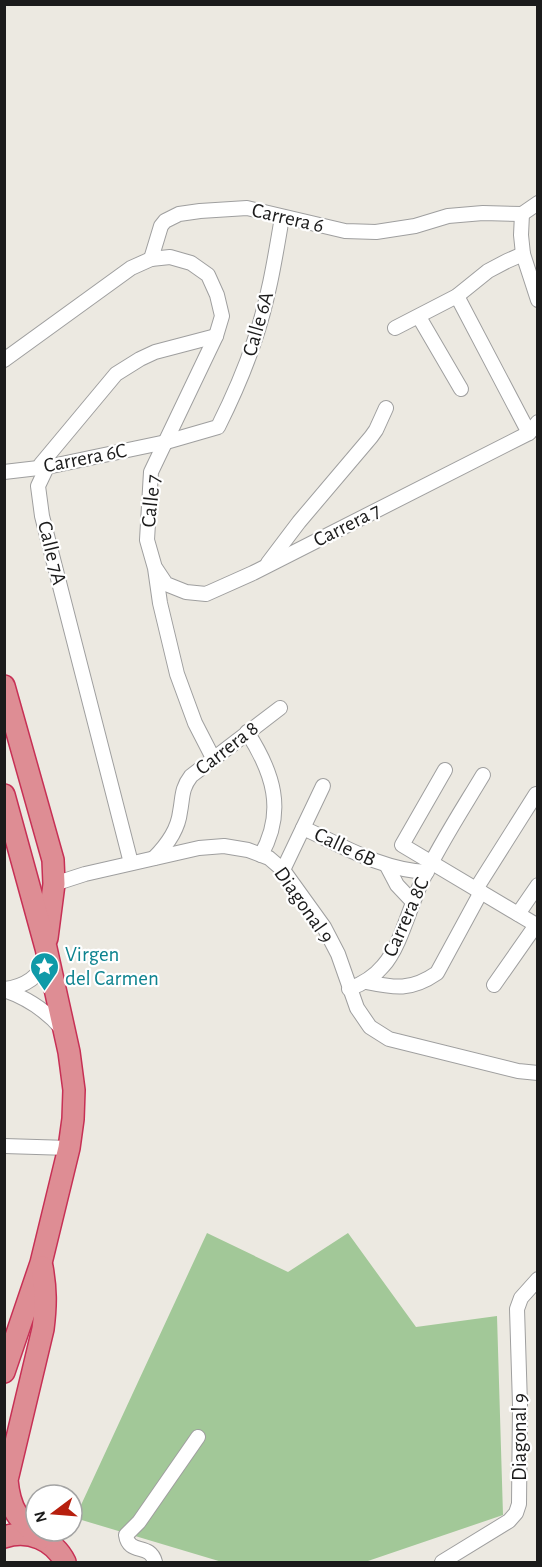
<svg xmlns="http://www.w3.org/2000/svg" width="542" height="1567" font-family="'Alegreya Sans',sans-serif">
  <rect width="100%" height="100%" fill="#ece9e1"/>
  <!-- forest -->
  <path fill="#a2c898" d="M207,1233L288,1272L348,1233L416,1327L497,1316L503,1515L365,1562H222L75,1518Z"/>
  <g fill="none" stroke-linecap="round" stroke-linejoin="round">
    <defs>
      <g id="minor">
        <path d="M522,214L521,235L523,254L538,300"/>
        <path d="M522,214L538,203"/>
        <path d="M151,259L161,226L165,221L179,214L200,211L247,208L345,231L376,232L415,226L448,216L483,213L522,214"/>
        <path d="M457,296L529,433"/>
        <path d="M419,317L461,389"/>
        <path d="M395,328L457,296L488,271L507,261L523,254"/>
        <path d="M4,360L131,268L151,259L170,257L191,263L208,275L217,295L222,316L216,336L151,472L147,540L155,568L160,603L177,674L195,723L213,758"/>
        <path d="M4,472L47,467L166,442L218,427C232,399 244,372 254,342C268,302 275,259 282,217"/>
        <path d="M268,563L299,522L371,437L376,430L386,408"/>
        <path d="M156,569L166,584L186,592L206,594L253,573L529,433L538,422"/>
        <path d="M247,732C273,772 286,811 261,855"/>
        <path d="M445,770L402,845L538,926"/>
        <path d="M303,828C343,846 382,870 427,872"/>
        <path d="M154,858C166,846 178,830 180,812C183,797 181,789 191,776L280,708"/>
        <path d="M131,863L42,516L38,486L47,467L41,464L116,374L140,359L155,352L216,336"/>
        <path d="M387,866L397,885L413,902"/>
        <path d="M283,870L323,786"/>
        <path d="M54,884L85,874L199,848L224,846L248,850L269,858L283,870L324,927L338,954L357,1008L370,1027L389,1039L518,1071L538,1073"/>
        <path d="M476,889L536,794"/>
        <path d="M518,914L538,885"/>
        <path d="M366,982C395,988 411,991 437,973L481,892"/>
        <path d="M494,985L536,925"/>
        <path d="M4,989C25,987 40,976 48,957"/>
        <path d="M349,989C362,984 374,977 383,966C400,948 410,906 421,883C439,845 462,810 483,775"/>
        <path d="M4,990C27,998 46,1010 62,1029"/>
        <path d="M4,1146L69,1148"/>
        <path d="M155,1562C150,1542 129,1556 126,1535L139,1522L198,1437"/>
        <path d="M442,1562L509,1521L516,1513L519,1504L520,1405L517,1309L521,1298L538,1279"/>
      </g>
      <g id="highway">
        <path d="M4,686L53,860L54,884L47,938"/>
        <path d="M4,795L46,948L69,1052L74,1090L73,1119L69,1148L41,1263L4,1372"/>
        <path d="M4,1537C29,1529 54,1540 65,1562"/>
        <path d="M41,1538C18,1519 10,1511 7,1480L43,1329C46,1305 46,1289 42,1267"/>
      </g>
    </defs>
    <!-- minor casing -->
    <use href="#minor" stroke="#9f9f9f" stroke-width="16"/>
    <!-- highway casing -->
    <use href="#highway" stroke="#c73055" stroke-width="24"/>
    <!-- minor -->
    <use href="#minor" stroke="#fff" stroke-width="14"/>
    <!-- highway -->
    <use href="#highway" stroke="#de8d94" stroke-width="21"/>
  </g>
  <!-- icons -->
  <defs>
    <symbol id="sight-pin" viewBox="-11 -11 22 30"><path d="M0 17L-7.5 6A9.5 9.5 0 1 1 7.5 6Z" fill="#0f9aa8" stroke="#fff"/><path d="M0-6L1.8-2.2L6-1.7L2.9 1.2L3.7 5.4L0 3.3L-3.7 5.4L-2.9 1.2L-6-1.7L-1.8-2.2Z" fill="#fff"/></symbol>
  </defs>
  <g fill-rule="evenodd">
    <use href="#sight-pin" x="28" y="950" width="33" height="45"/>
  </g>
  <g text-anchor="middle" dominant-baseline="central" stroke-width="4.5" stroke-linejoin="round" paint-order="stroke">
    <!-- street labels -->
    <g font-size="21" fill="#1b1b1b" stroke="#fff">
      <text transform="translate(288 218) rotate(13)">Carrera 6</text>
      <text transform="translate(258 324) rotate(-74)">Calle 6A</text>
      <text transform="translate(85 458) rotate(-11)">Carrera 6C</text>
      <text transform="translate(151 501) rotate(-84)">Calle 7</text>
      <text transform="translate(347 525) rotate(-27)">Carrera 7</text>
      <text transform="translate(52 553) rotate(76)">Calle 7A</text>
      <text transform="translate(227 748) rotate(-38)">Carrera 8</text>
      <text transform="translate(345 847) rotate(25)">Calle 6B</text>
      <text transform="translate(304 905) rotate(55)">Diagonal 9</text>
      <text transform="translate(406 917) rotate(-66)">Carrera 8C</text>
      <text transform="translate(519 1437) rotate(-90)">Diagonal 9</text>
    </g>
    <!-- culture labels -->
    <g font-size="21" fill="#0d838f" stroke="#fff" text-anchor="start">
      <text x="65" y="954">Virgen<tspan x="65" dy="24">del Carmen</tspan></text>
    </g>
  </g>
  <!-- border -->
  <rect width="542" height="1567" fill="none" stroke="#1b1b1b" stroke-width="12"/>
  <!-- north arrow -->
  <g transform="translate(54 1513) rotate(254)"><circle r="28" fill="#ffffff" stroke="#a4a4a4" stroke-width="1.5"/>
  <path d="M0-4.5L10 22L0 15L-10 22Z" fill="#b71f0e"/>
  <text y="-9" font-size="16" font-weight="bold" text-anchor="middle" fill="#1b1b1b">N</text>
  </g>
</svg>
